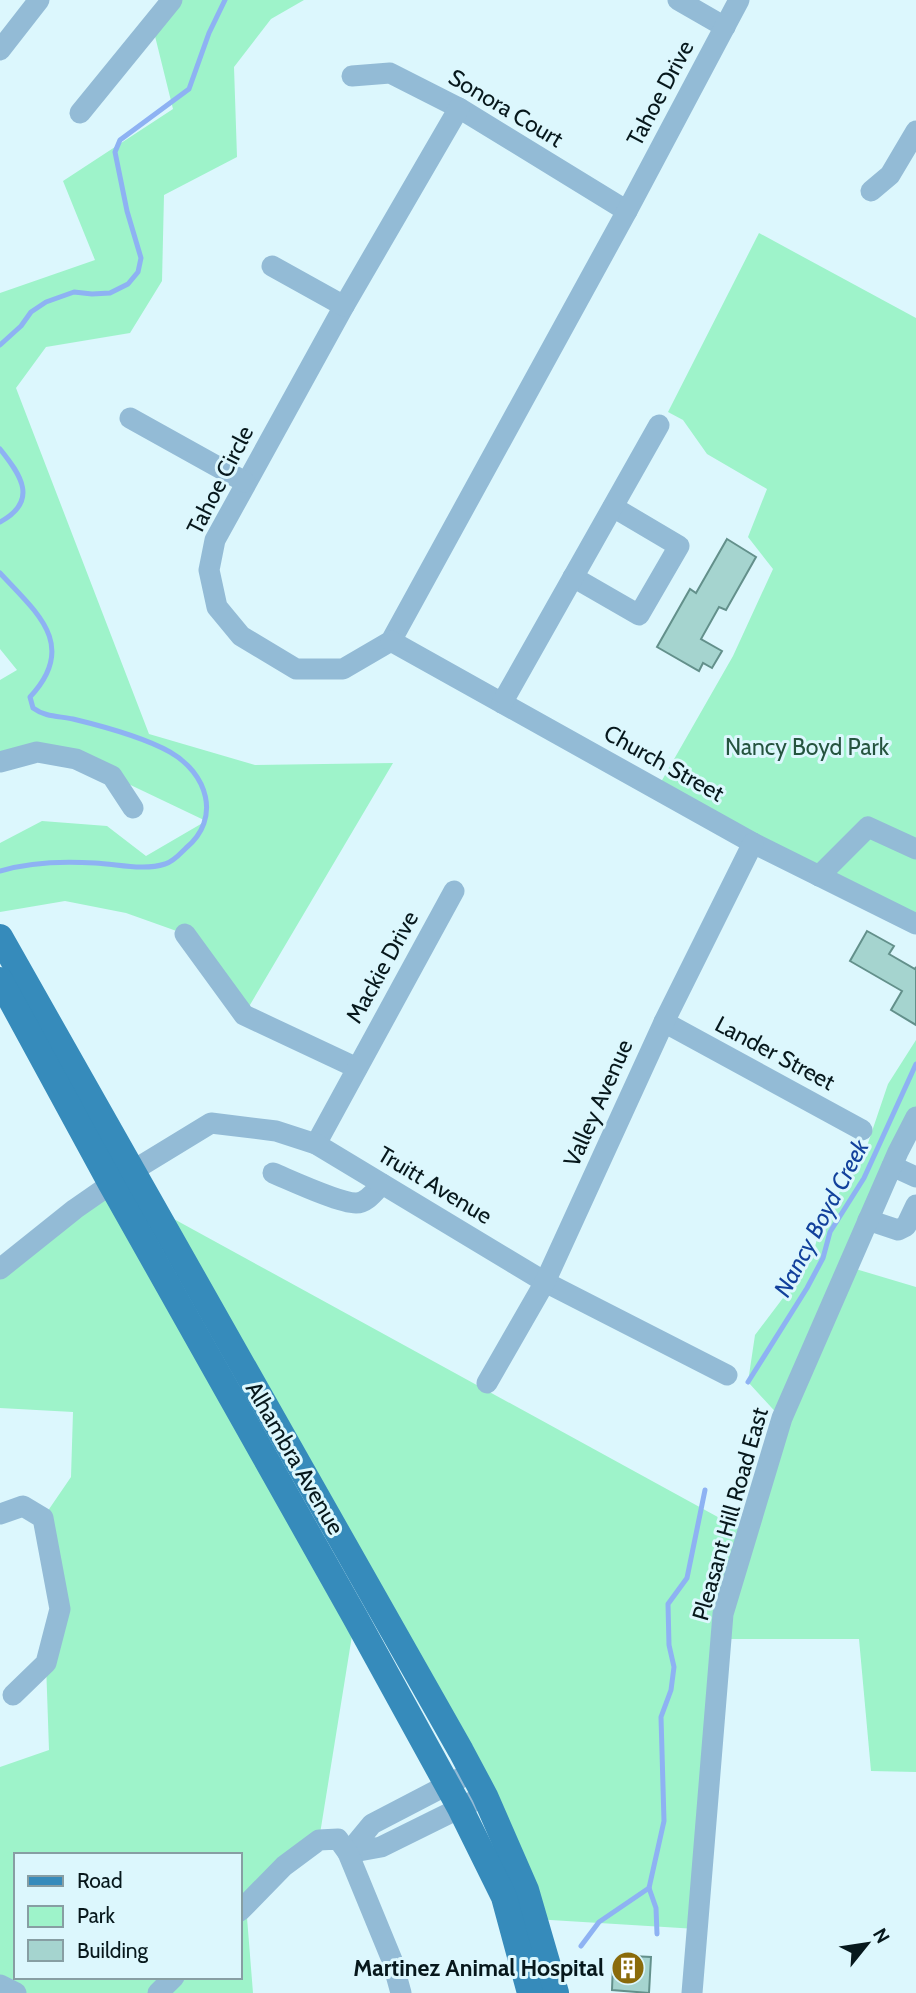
<svg xmlns="http://www.w3.org/2000/svg" width="916" height="1993" font-family="Cabin,sans-serif">
  <rect width="100%" height="100%" fill="#dcf7fd"/>
  <!-- green -->
  <g fill="#9ef3ca" fill-rule="evenodd">
    <path d="M172,0H304L271,19L234,67L237,157L164,195L162,281L130,333L46,347L16,388L149,734L255,765L393,763L244,1015L185,934L126,913L65,901L0,912V843L42,821L107,826L146,856L206,821L76,759L0,762V680L17,670L0,649V293L95,260L63,181L173,109L152,24Z"/>
    <path d="M759,233L916,318V924L657,789L733,656L773,569L748,537L767,489L707,454L683,420L668,412Z"/>
    <path d="M916,1040V1117L849,1267L916,1287V1772L871,1771L859,1639H722L697,1929L534,1919L526,1890L152,1207L747,1533L782,1419L748,1382L755,1335L811,1261L822,1221L866,1149L888,1084Z"/>
    <path d="M111,1184L355,1617L319,1840L246,1905L253,1993H16L0,1985V1767L49,1750L46,1663L60,1609L43,1518L71,1477L73,1412L0,1408V1269ZM16,1855H240V1977H16Z"/>
  </g>
  <g fill="none" stroke-linecap="round" stroke-linejoin="round">
    <!-- stream -->
    <g stroke="#8eb2f3" stroke-width="5">
      <path d="M0,345L21,326L31,312L46,302L74,292L92,294L110,293L128,284L138,272L141,258L127,211L115,152L120,140L189,89L209,33L225,0"/>
      <path d="M0,449C21,475 39,501 0,522"/>
      <path d="M0,573C36,612 79,645 30,697L33,708C45,717 59,716 73,719C102,726 145,738 170,752C207,773 222,818 186,848C180,854 173,862 165,864C143,871 118,864 95,863C64,861 30,862 0,871"/>
      <path d="M748,1382L807,1288L823,1258L830,1232L864,1178L916,1064"/>
      <path d="M657,1934L656,1908L649,1888L664,1821L661,1717L671,1690L674,1667L669,1645L668,1604L687,1578L705,1490"/>
      <path d="M581,1946L599,1922L649,1888"/>
    </g>
  </g>
  <!-- building -->
  <g fill="#a5d4cf" stroke="#63908b" stroke-width="2">
    <path d="M727,539L756,557L726,610L719,607L701,639L722,651L712,668L703,663L699,671L657,647L690,589L696,593Z"/>
    <path d="M867,931L894,946L889,954L915,969L916,967V1025L891,1010L902,991L850,961Z"/>
    <path d="M631,1956L651,1957L649,1993L612,1990L613,1963H619V1960L631,1961Z"/>
  </g>
  <g fill="none" stroke-linecap="round" stroke-linejoin="round">
    <!-- minor -->
    <g stroke="#93bbd6" stroke-width="21">
      <path d="M678,0L725,27"/>
      <path d="M0,50L39,0"/>
      <path d="M352,76L390,73L459,108L627,211"/>
      <path d="M459,108L344,306L215,540L209,570L217,607L241,636L296,669H343L391,641L627,211L739,0"/>
      <path d="M80,113L172,0"/>
      <path d="M871,191L890,175L916,131"/>
      <path d="M272,266L344,306"/>
      <path d="M130,418L245,482"/>
      <path d="M573,577L639,615L679,546L613,507"/>
      <path d="M391,641L753,843L916,924"/>
      <path d="M502,703L659,425"/>
      <path d="M0,762L37,752L76,759L112,776L133,808"/>
      <path d="M819,876L868,827L916,849"/>
      <path d="M185,934L244,1015L357,1068"/>
      <path d="M664,1022L862,1130"/>
      <path d="M316,1144L454,891"/>
      <path d="M892,1166L916,1177"/>
      <path d="M273,1173C290,1180 339,1203 356,1203C367,1203 375,1191 382,1184"/>
      <path d="M868,1220L898,1230L906,1226L916,1205"/>
      <path d="M0,1269L75,1209L111,1184L211,1123L276,1131L316,1144L545,1282L727,1375"/>
      <path d="M487,1383L545,1282L664,1022L753,843"/>
      <path d="M0,1514L23,1506L43,1518L60,1609L46,1663L13,1695"/>
      <path d="M472,1772L372,1824L348,1853L381,1847L472,1802"/>
      <path d="M240,1911L284,1866L319,1840L338,1839L348,1853L392,1960L401,1993"/>
      <path d="M0,1985L16,1993"/>
      <path d="M158,1993L174,1977"/>
      <path d="M692,1993L723,1614L782,1418L898,1152L916,1117"/>
    </g>
    <!-- major -->
    <g stroke="#368bbb" stroke-width="26">
      <path d="M0,937L461,1751L485,1796L526,1890L556,1993"/>
      <path d="M0,980L111,1184L355,1617L460,1808L504,1897L530,1993"/>
    </g>
  </g>
  <!-- icons -->
  <defs>
    <symbol id="building-disc" viewBox="-11 -11 22 22"><circle r="9.5" fill="#8a6b0b" stroke="#dcf7fd"/><path d="M-4-6H4V6H1V3H-1V6H-4ZM-2.5-4.3h1.7v1.8h-1.7ZM.8-4.3h1.7v1.8H.8ZM-2.5-1h1.7V.8h-1.7ZM.8-1h1.7V.8H.8Z" fill="#fff"/></symbol>
  </defs>
  <g fill-rule="evenodd">
    <use href="#building-disc" x="609" y="1949" width="38" height="38"/>
  </g>
  <g text-anchor="middle" dominant-baseline="central" stroke-width="6" stroke-linejoin="round" paint-order="stroke">
    <!-- street labels -->
    <g font-size="23" fill="#07181c" stroke="#dcf7fd">
      <text transform="translate(660 93) rotate(-62)">Tahoe Drive</text>
      <text transform="translate(506 108) rotate(31)">Sonora Court</text>
      <text transform="translate(220 480) rotate(-63)">Tahoe Circle</text>
      <text transform="translate(664 763) rotate(29)">Church Street</text>
      <text transform="translate(382 967) rotate(-61)">Mackie Drive</text>
      <text transform="translate(775 1053) rotate(28)">Lander Street</text>
      <text transform="translate(598 1103) rotate(-66)">Valley Avenue</text>
      <text transform="translate(435 1185) rotate(31)">Truitt Avenue</text>
      <text transform="translate(295 1458) rotate(60)">Alhambra Avenue</text>
      <text transform="translate(730 1514) rotate(-74)">Pleasant Hill Road East</text>
    </g>
    <!-- park labels -->
    <g font-size="23" fill="#25543f" stroke="#dcf7fd">
      <text x="807" y="747">Nancy Boyd Park</text>
    </g>
    <!-- poi labels -->
    <g font-size="23" font-weight="bold" fill="#07181c" stroke="#dcf7fd" text-anchor="end">
      <text x="604" y="1968">Martinez Animal Hospital</text>
    </g>
    <!-- water labels -->
    <g font-size="24" font-style="italic" fill="#12419c" stroke="#dcf7fd">
      <text transform="translate(821 1218) rotate(-62)">Nancy Boyd Creek</text>
    </g>
  </g>
  <!-- legend -->
  <rect x="14" y="1853" width="228" height="126" fill="#dcf7fd" stroke="#879ea3" stroke-width="2"/>
  <rect x="28" y="1876" width="35" height="10" fill="#368bbb" stroke="#879ea3" stroke-width="2"/>
  <text x="77" y="1888" font-size="21" fill="#07181c">Road</text>
  <rect x="28" y="1906" width="35" height="21" fill="#9ef3ca" stroke="#879ea3" stroke-width="2"/>
  <text x="77" y="1923" font-size="21" fill="#07181c">Park</text>
  <rect x="28" y="1940" width="35" height="21" fill="#a5d4cf" stroke="#879ea3" stroke-width="2"/>
  <text x="77" y="1958" font-size="21" fill="#07181c">Building</text>
  <!-- north arrow -->
  <g transform="translate(867 1944) rotate(60)" stroke="#dcf7fd" stroke-width="5" paint-order="stroke">
  <path d="M0-5L12 26L0 18L-12 26Z" fill="#07181c"/>
  <text y="-10" font-size="19" font-weight="bold" text-anchor="middle" fill="#07181c">N</text>
  </g>
</svg>
